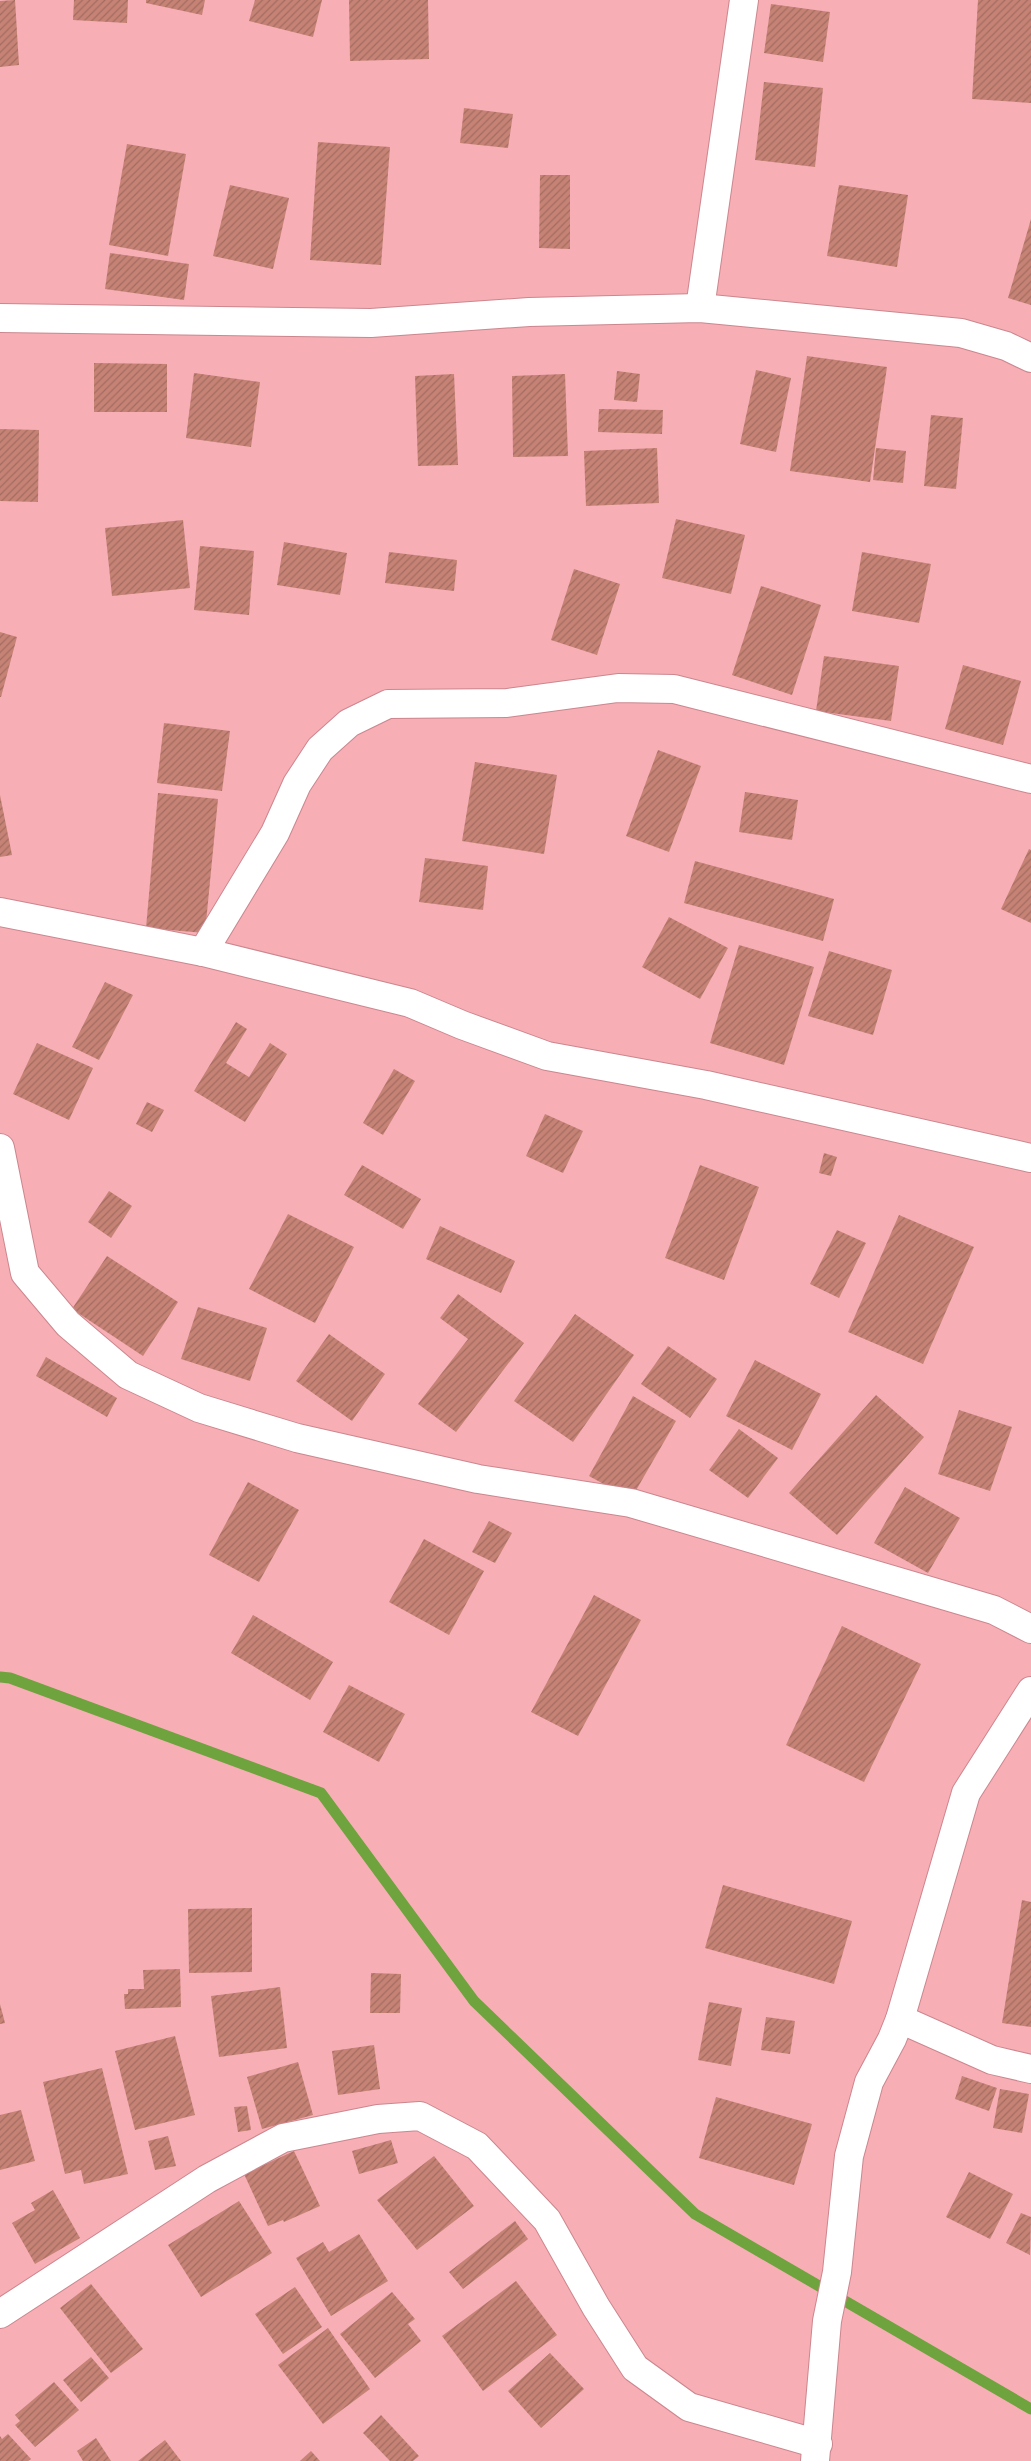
<svg xmlns="http://www.w3.org/2000/svg" width="1031" height="2461" font-family="Overpass,sans-serif">
  <defs>
    <pattern id="building-hatch" width="6" height="6" patternUnits="userSpaceOnUse" patternTransform="scale(1.25)"><rect width="6" height="6" fill="#c68375"/><path d="M-1 1l2-2M0 6l6-6M5 7l2-2" fill="none" stroke="#a36c61"/></pattern>
  </defs>
  <rect width="100%" height="100%" fill="#f7aeb5"/>
  <g fill="none" stroke-linecap="round" stroke-linejoin="round">
    <!-- stream -->
    <path stroke="#6ea33e" stroke-width="11" d="M0,1677L10,1678L321,1793L474,2001L695,2214L1031,2409"/>
  </g>
  <!-- building -->
  <g fill="url(#building-hatch)">
    <path d="M15,0L19,65L0,67V1Z"/>
    <path d="M74,0H128L127,23L73,20Z"/>
    <path d="M146,0H205L202,15L146,3Z"/>
    <path d="M255,0H322L313,37L249,21Z"/>
    <path d="M349,0H428L429,59L350,61Z"/>
    <path d="M978,0H1031V103L972,99Z"/>
    <path d="M771,4L830,12L823,62L764,53Z"/>
    <path d="M764,82L823,88L815,167L755,160Z"/>
    <path d="M464,108L513,114L508,148L460,143Z"/>
    <path d="M318,142L390,147L381,265L310,260Z"/>
    <path d="M127,144L186,154L168,256L109,245Z"/>
    <path d="M540,175H570V249L539,248Z"/>
    <path d="M230,185L289,198L273,269L213,256Z"/>
    <path d="M839,185L908,195L897,267L827,256Z"/>
    <path d="M1031,219V305L1008,298Z"/>
    <path d="M110,253L189,264L184,300L105,289Z"/>
    <path d="M807,356L887,367L870,482L790,471Z"/>
    <path d="M94,363L167,364V412H94Z"/>
    <path d="M756,370L791,378L776,452L740,444Z"/>
    <path d="M617,371L640,374L637,402L614,400Z"/>
    <path d="M194,373L260,382L251,447L186,438Z"/>
    <path d="M454,374L458,465L418,466L415,376Z"/>
    <path d="M565,374L568,456L513,457L512,376Z"/>
    <path d="M599,409L663,410L662,434L598,432Z"/>
    <path d="M931,415L963,418L956,489L924,486Z"/>
    <path d="M0,429L39,430L38,502L0,501Z"/>
    <path d="M657,448L659,503L586,506L584,451Z"/>
    <path d="M876,448L906,451L903,483L873,480Z"/>
    <path d="M676,519L745,535L731,594L662,578Z"/>
    <path d="M183,520L190,588L112,596L105,528Z"/>
    <path d="M284,542L347,553L340,595L277,585Z"/>
    <path d="M200,546L254,551L249,615L194,610Z"/>
    <path d="M389,552L457,560L454,591L385,583Z"/>
    <path d="M862,552L931,564L919,623L852,611Z"/>
    <path d="M574,569L620,584L597,655L551,640Z"/>
    <path d="M761,586L821,605L792,695L732,675Z"/>
    <path d="M0,632L17,637L1,697H0Z"/>
    <path d="M824,656L899,666L891,721L816,711Z"/>
    <path d="M963,665L1021,681L1003,745L945,729Z"/>
    <path d="M164,723L230,731L222,791L157,783Z"/>
    <path d="M658,750L701,766L669,852L626,836Z"/>
    <path d="M475,762L557,775L544,854L462,841Z"/>
    <path d="M745,792L798,800L792,840L739,832Z"/>
    <path d="M158,793L218,799L205,933L146,928Z"/>
    <path d="M0,795L12,855L0,857Z"/>
    <path d="M1029,849L1031,850V923L1001,909Z"/>
    <path d="M425,858L488,866L483,910L419,902Z"/>
    <path d="M695,861L834,899L823,941L684,903Z"/>
    <path d="M669,917L728,948L700,999L642,967Z"/>
    <path d="M739,945L814,967L784,1065L710,1043Z"/>
    <path d="M829,951L892,970L873,1035L808,1016Z"/>
    <path d="M105,982L133,995L99,1060L72,1047Z"/>
    <path d="M236,1022L247,1029L226,1063L249,1077L270,1043L287,1054L245,1122L194,1091Z"/>
    <path d="M37,1043L93,1068L69,1120L13,1094Z"/>
    <path d="M394,1069L415,1081L383,1135L363,1123Z"/>
    <path d="M147,1102L164,1110L152,1132L136,1124Z"/>
    <path d="M545,1114L583,1131L563,1173L526,1156Z"/>
    <path d="M824,1153L837,1157L831,1176L819,1173Z"/>
    <path d="M362,1165L421,1199L403,1229L344,1195Z"/>
    <path d="M700,1165L759,1187L724,1280L665,1258Z"/>
    <path d="M109,1191L132,1206L111,1238L88,1222Z"/>
    <path d="M288,1214L354,1247L315,1323L249,1289Z"/>
    <path d="M899,1215L974,1247L923,1364L848,1332Z"/>
    <path d="M440,1226L515,1261L501,1293L426,1259Z"/>
    <path d="M837,1230L866,1243L839,1298L810,1284Z"/>
    <path d="M107,1256L178,1302L143,1356L72,1309Z"/>
    <path d="M458,1294L524,1343L456,1432L418,1404L468,1339L440,1318Z"/>
    <path d="M198,1307L267,1328L250,1381L181,1359Z"/>
    <path d="M575,1314L634,1355L573,1442L514,1401Z"/>
    <path d="M329,1334L385,1374L352,1421L296,1381Z"/>
    <path d="M668,1346L717,1379L690,1418L641,1384Z"/>
    <path d="M46,1357L117,1398L107,1417L36,1376Z"/>
    <path d="M755,1360L821,1394L792,1450L726,1416Z"/>
    <path d="M876,1395L924,1437L837,1535L789,1493Z"/>
    <path d="M633,1396L676,1421L631,1499L589,1476Z"/>
    <path d="M959,1410L1012,1427L990,1491L938,1474Z"/>
    <path d="M739,1429L778,1458L748,1498L709,1470Z"/>
    <path d="M248,1482L299,1510L259,1582L209,1555Z"/>
    <path d="M905,1487L960,1518L928,1573L874,1543Z"/>
    <path d="M489,1521L512,1533L495,1563L472,1552Z"/>
    <path d="M424,1539L484,1571L449,1635L389,1602Z"/>
    <path d="M594,1595L641,1620L578,1736L531,1712Z"/>
    <path d="M253,1615L333,1662L310,1700L231,1653Z"/>
    <path d="M842,1626L921,1664L864,1782L786,1745Z"/>
    <path d="M349,1685L405,1714L379,1762L323,1732Z"/>
    <path d="M723,1885L852,1921L834,1984L705,1948Z"/>
    <path d="M1022,1900L1031,1902V2027L1002,2023Z"/>
    <path d="M252,1908V1972L189,1973L188,1909Z"/>
    <path d="M180,1969L181,2007L125,2009L124,1994H128V1989H144L143,1970Z"/>
    <path d="M371,1973L401,1974L400,2013H370Z"/>
    <path d="M280,1987L287,2048L219,2057L211,1996Z"/>
    <path d="M709,2002L742,2008L731,2066L698,2060Z"/>
    <path d="M0,2004L5,2023L0,2024Z"/>
    <path d="M766,2017L795,2021L790,2054L761,2050Z"/>
    <path d="M175,2036L195,2115L135,2130L115,2051Z"/>
    <path d="M374,2045L380,2089L338,2095L332,2051Z"/>
    <path d="M298,2062L313,2115L262,2129L247,2077Z"/>
    <path d="M102,2068L128,2174L84,2184L81,2170L65,2174L43,2082Z"/>
    <path d="M962,2076L997,2088L989,2111L955,2099Z"/>
    <path d="M1000,2089L1029,2094L1022,2133L993,2128Z"/>
    <path d="M716,2097L812,2124L794,2185L699,2158Z"/>
    <path d="M247,2106L251,2130L238,2132L234,2107Z"/>
    <path d="M21,2110L35,2161L0,2170V2115Z"/>
    <path d="M168,2136L176,2166L155,2170L148,2141Z"/>
    <path d="M391,2140L398,2163L359,2174L352,2151Z"/>
    <path d="M294,2151L320,2206L284,2222L283,2220L268,2226L244,2174Z"/>
    <path d="M434,2156L474,2206L417,2250L377,2200Z"/>
    <path d="M969,2172L1013,2194L990,2239L946,2217Z"/>
    <path d="M53,2190L80,2238L35,2264L12,2223L35,2210L31,2203Z"/>
    <path d="M239,2201L272,2253L201,2297L168,2245Z"/>
    <path d="M1021,2213L1031,2217L1030,2255L1006,2243Z"/>
    <path d="M515,2221L528,2239L463,2289L449,2272Z"/>
    <path d="M359,2234L388,2281L331,2316L296,2258L323,2242L329,2252Z"/>
    <path d="M516,2281L557,2335L483,2391L442,2336Z"/>
    <path d="M91,2284L143,2349L111,2373L60,2308Z"/>
    <path d="M295,2287L322,2327L283,2354L255,2314Z"/>
    <path d="M392,2292L415,2319L408,2324L421,2341L375,2378L340,2334Z"/>
    <path d="M328,2328L370,2389L323,2424L278,2365Z"/>
    <path d="M550,2353L584,2389L541,2428L508,2391Z"/>
    <path d="M91,2357L109,2378L81,2402L63,2380Z"/>
    <path d="M54,2382L79,2410L35,2447L15,2425L20,2421L15,2415Z"/>
    <path d="M381,2415L419,2456L413,2461H390L363,2433Z"/>
    <path d="M8,2434L31,2459L28,2461H0V2436L2,2439Z"/>
    <path d="M96,2438L111,2461H83L77,2451Z"/>
    <path d="M165,2440L181,2461H138Z"/>
    <path d="M311,2451L320,2461H300Z"/>
  </g>
  <g fill="none" stroke-linecap="round" stroke-linejoin="round">
    <defs>
      <g id="minor">
        <path d="M700,308L744,0"/>
        <path d="M0,318L371,323L529,312L700,308L961,333L1006,346L1031,358"/>
        <path d="M0,912L203,952L410,1003L462,1025L547,1056L706,1085L1031,1158"/>
        <path d="M203,952L275,833L297,784L320,749L349,723L388,704L507,703L618,688L674,689L1031,779"/>
        <path d="M0,1148L25,1273L68,1324L128,1375L199,1408L297,1438L478,1479L631,1503L994,1610L1031,1629"/>
        <path d="M900,2019L992,2060L1031,2069"/>
        <path d="M0,2314L207,2179L283,2138L378,2119L420,2116L477,2146L547,2220L596,2307L635,2368L689,2407L818,2444"/>
        <path d="M815,2461L827,2321L837,2272L849,2156L869,2082L892,2039L900,2019L966,1793L1031,1691"/>
      </g>
    </defs>
    <!-- minor casing -->
    <use href="#minor" stroke="#cc868e" stroke-width="30"/>
    <!-- minor -->
    <use href="#minor" stroke="#fff" stroke-width="28"/>
  </g>
</svg>
